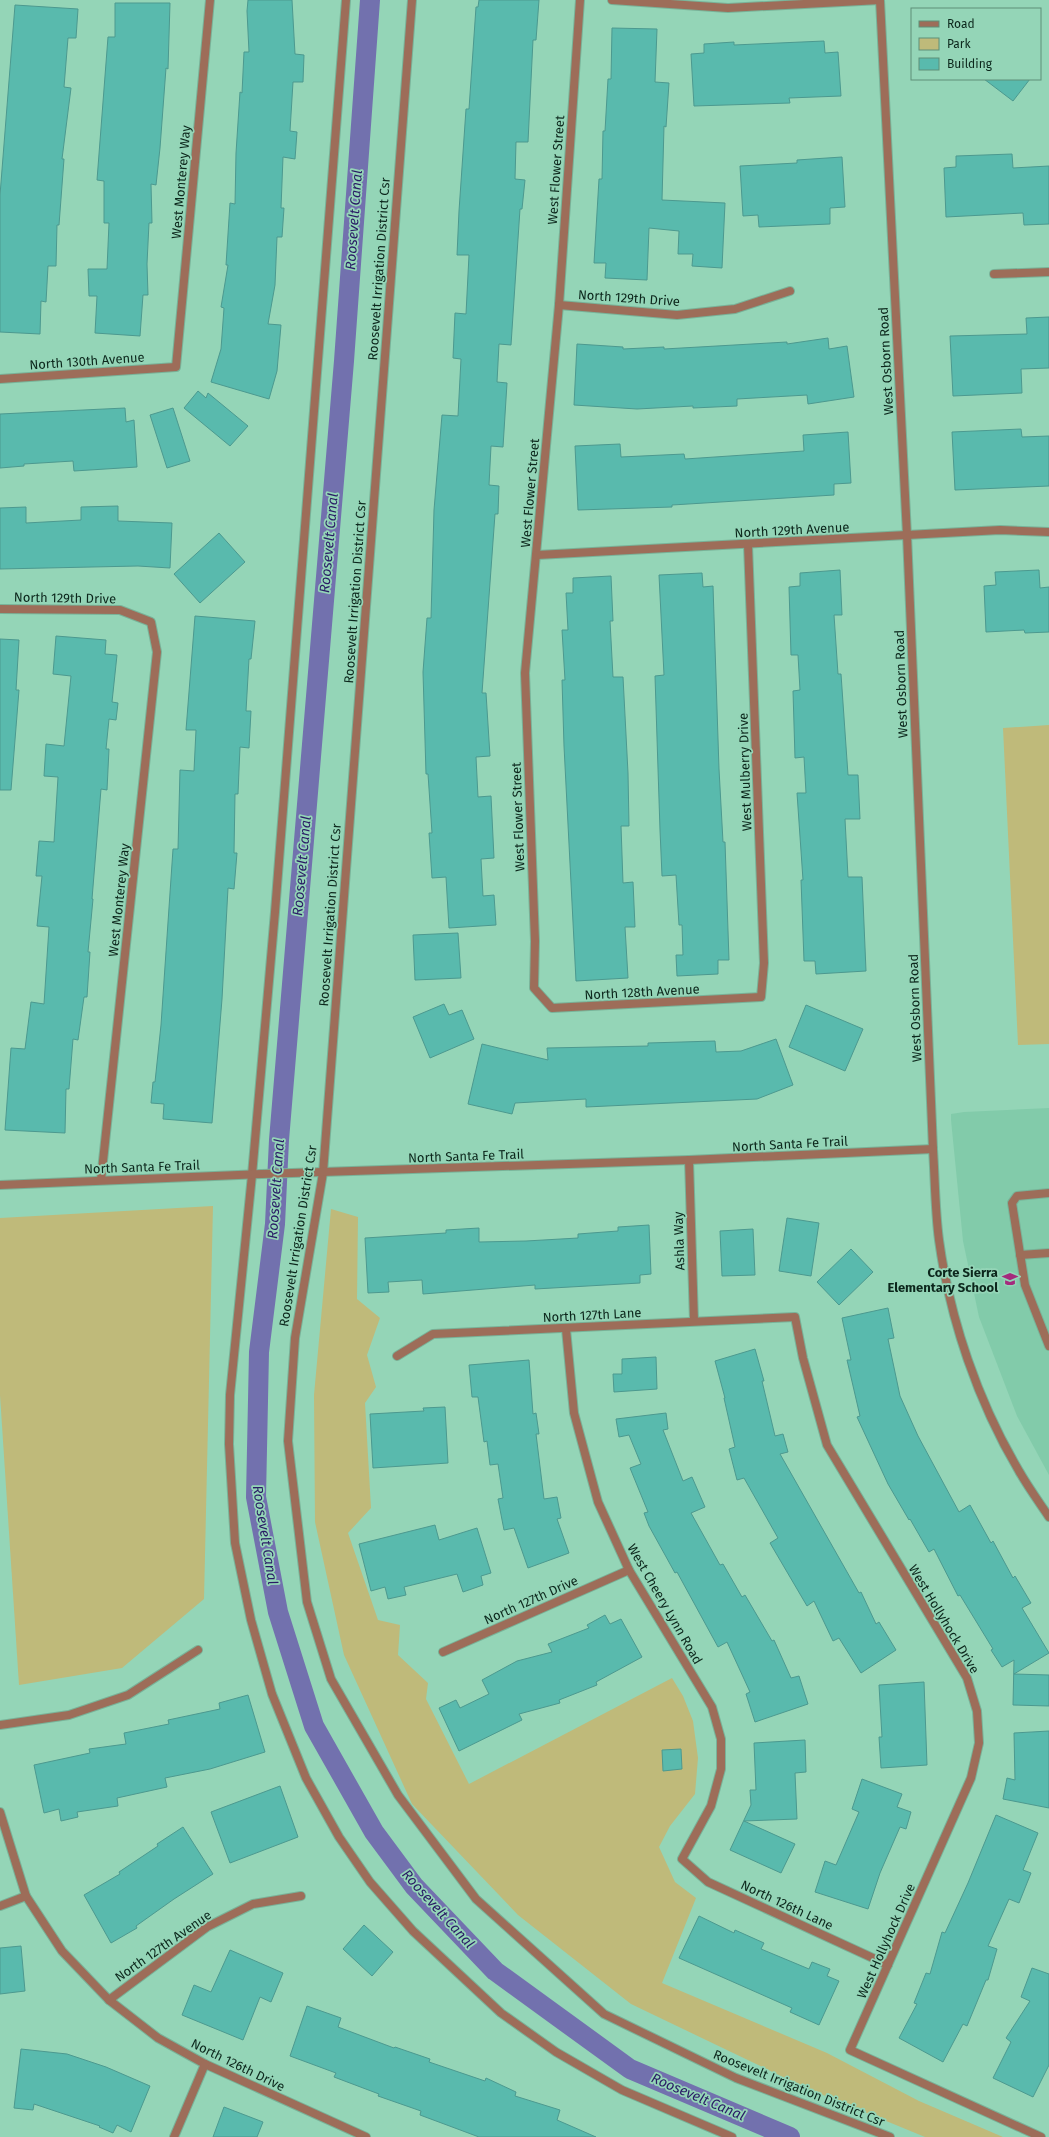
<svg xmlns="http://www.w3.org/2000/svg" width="1049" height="2137" font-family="'Fira Sans',sans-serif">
  <rect width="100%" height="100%" fill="#94d5b7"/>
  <!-- built -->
  <path fill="#82cbaa" d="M1049,1108V1475L1017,1416L979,1317L963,1241L951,1120V1114L964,1112Z"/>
  <!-- green -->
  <g fill="#bfba7a">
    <path d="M1049,725V1044L1018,1045L1003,728Z"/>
    <path d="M213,1206L204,1599L122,1668L19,1685L0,1395V1218Z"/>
    <path d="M331,1209L358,1217L357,1299L380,1318L367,1355L376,1387L365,1403L371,1508L348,1533L378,1620L400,1625L398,1655L428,1683L426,1699L469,1784L672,1678L683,1696L693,1721L698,1758L695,1794L670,1826L659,1847L675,1882L696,1898L662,1983L827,2053L919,2101L1003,2137H925L806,2088L631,2004L518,1915L412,1804L344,1655L315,1522L314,1395Z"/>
  </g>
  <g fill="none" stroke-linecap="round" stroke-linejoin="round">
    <!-- canal -->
    <path stroke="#7271ae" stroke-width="20" d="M370,0L344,361L279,1140L275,1224L259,1352L256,1497L278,1612L314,1726L374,1832L414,1886L495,1971L630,2069L790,2137"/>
  </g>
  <!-- building -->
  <g fill="#59baad" stroke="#4c998f">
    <path d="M248,0H292L295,54L304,55L303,82H293L290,131L297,132L295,159L283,157L281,208H284L282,237H277L275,285L268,324L281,325L277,371L269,399L211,382L221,349L224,308L221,307L228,265H226L230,203L235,204L236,153L240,92L242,93L244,52H249L247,11Z"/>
    <path d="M479,0H539L536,40H533L528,142H516L515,179L525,180L522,209H520L511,345L499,344L497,382L507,383L503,447L491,446L489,485L499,486L498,514H495L482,693H486L490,756L476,757L478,797L491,796L494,858L481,859L483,896L494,895L496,925L449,928L446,877L432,878L429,833H432L428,774H426L423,672L427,618H431L434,510L442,415L458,416L461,359L453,358L455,313L466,314L469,255H457L459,211L466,109H469L476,7H478Z"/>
    <path d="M115,3H170L168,69L166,68L160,148L156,185L151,184L152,223H149L147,264L148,295H143L140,336L95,333L97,296H89L88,269H107L109,223H104V181L97,180L108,37H115Z"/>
    <path d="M15,5L78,9L76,38H68L64,87L71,88L62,159H64L59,225H57L56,266H48L46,302L41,301L40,334L0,332V195Z"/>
    <path d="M612,28L657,29L655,82L669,83L666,127L664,126L662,200L725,203L722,268L692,266L693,254H678L679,231L649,228L647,280L605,278L606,263H594L599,179H602L603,131H605L608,79H611Z"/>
    <path d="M824,41L825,53L838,52L841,96L789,98L790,103L694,106L691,54L704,53V44L734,42V45Z"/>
    <path d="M984,79H1030L1013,101Z"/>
    <path d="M1012,154L1013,168L1049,166V224L1024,225L1023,213L946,217L944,168L956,167V156Z"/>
    <path d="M842,157L845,207L830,208V224L759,227L758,215L743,216L740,166L797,163V160Z"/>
    <path d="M1049,317V368L1021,369L1022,393L953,396L950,336L1027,334L1026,318Z"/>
    <path d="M828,338L829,349L847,346L854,397L808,404L807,395L737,399V406L693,408V406L637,409L574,405L577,344L623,347V349L664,347V349L787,342V344Z"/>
    <path d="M198,391L206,398L208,393L248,426L230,446L184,408Z"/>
    <path d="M125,408L126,422L134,420L137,467L74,471L73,461L24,464V466L0,468V414Z"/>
    <path d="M173,408L190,461L167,468L150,415Z"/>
    <path d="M1021,429L1022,437L1049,436V486L955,490L952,432Z"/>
    <path d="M848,432L851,483L834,484V495L672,505V507L578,510L575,446L620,444L621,457L684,454L685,459L804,451L803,435Z"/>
    <path d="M118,506V521L172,523L170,568L138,566L0,569V508L26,507V523L81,520V507Z"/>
    <path d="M219,533L245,562L200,603L174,574Z"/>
    <path d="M840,570L842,615H834L838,674H841L848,775H858L860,819H845L848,877H862L866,971L816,974L815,961H804L801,880H803L797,793H806L804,757L795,758L793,691L800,690L798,655H791L789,587L800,586V573Z"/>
    <path d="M1039,570L1040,588L1049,587V632L1025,633L1024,630L986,632L984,586L996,585L995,572Z"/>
    <path d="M702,573L703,587L713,586L719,769L723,842H725L729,960H718V974L677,976L676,955H683L682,925H679L676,875L662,876L660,830L655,676L664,675L659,575Z"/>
    <path d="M611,576L613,621H610L613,677H623L628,773L629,826H621L623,883L633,882L635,927H625L628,978L576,981L564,746L562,680H565L562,630H568L566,593H573V578Z"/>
    <path d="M195,616L255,621L251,659H249L246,711H251L249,748L240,747L238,794H235L234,853H237L234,889L228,888L222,999L212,1123L163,1119L164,1104L151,1103L153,1082H155L161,1025L173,849H178L180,770L194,771L196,730H186Z"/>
    <path d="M56,636L106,640L105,654L117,655L112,702L118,703L116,720L109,719L106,749H109L107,790L101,789L92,899H93L88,952H90L87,997H84L78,1040L73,1039L69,1089H66L65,1133L5,1130L11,1048L25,1049L31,1002L44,1004L49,927L37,926L42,876H36L39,841L54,842L58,777L44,776L46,744L64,746L71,676L53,674Z"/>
    <path d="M0,639L19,640L16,690H19L11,790H0Z"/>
    <path d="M458,933L461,978L415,980L413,935Z"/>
    <path d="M444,1004L449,1015L462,1010L474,1039L430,1058L413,1017Z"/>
    <path d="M806,1005L863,1029L845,1071L789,1047Z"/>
    <path d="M776,1039L793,1085L757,1099L586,1107V1099L515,1103L512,1114L468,1104L482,1044L548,1060L547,1048L648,1046V1043L715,1041L716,1052L741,1051Z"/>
    <path d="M787,1218L819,1223L811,1276L779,1271Z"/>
    <path d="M649,1225L651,1274L640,1275V1283L535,1289V1285L423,1294L422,1280L388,1282L389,1292L368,1293L365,1238L446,1233V1230L479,1228V1242L526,1241L578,1238V1234L618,1231V1227Z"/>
    <path d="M753,1229L755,1275L722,1276L720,1231Z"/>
    <path d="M851,1249L873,1272L839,1305L817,1282Z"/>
    <path d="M888,1308L894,1338L888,1339L900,1396L918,1436L959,1512L970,1505L991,1543L993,1541L1013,1578L1015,1576L1031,1603L1022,1608L1049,1653L1014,1674L1049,1675V1706L1013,1705L1014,1660L1002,1667L991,1650L993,1649L960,1595L958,1596L934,1549L929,1552L910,1519L909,1520L888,1484L857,1417L860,1416L847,1360H851L842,1318Z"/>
    <path d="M755,1349L764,1381H762L775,1436L783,1434L788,1452L780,1454L859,1593L861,1592L876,1624L879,1622L896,1650L861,1673L839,1638L833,1641L814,1601L807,1606L770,1543L778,1538L744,1478L737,1480L729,1449L735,1447L724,1398H725L715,1361Z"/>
    <path d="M656,1357L657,1389L614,1392L613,1374H622V1359Z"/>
    <path d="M529,1360L533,1414L536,1413L539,1434H536L544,1499L557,1497L561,1518L557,1519L569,1553L528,1568L514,1528L504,1530L498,1499L503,1498L498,1464L490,1465L487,1441L484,1442L478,1397H472L469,1365Z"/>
    <path d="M445,1407L448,1463L373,1468L370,1414L424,1411L423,1408Z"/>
    <path d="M666,1413L668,1429L663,1430L683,1481L692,1477L705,1507L691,1513L720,1565L723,1564L742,1597L745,1595L772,1641L774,1640L791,1678L799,1676L808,1704L755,1722L746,1694L750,1692L727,1642L718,1647L677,1572L675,1573L649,1526L644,1513L648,1512L630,1468L641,1464L629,1435L619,1437L616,1419Z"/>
    <path d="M435,1525L439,1540L477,1528L491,1573L481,1576L483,1585L463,1592L457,1574L404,1587L406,1595L388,1599L385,1587L371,1591L359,1544Z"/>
    <path d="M605,1615L610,1624L621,1619L642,1657L596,1682L597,1685L559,1700L560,1703L519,1714L522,1720L459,1751L439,1708L456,1700L460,1708L489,1694L482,1680L517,1661L552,1652L548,1644L589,1628L587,1625Z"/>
    <path d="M924,1682L927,1765L881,1768L879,1737H882L879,1685Z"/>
    <path d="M248,1695L265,1752L210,1769L165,1778L167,1787L117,1798L118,1806L77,1812L78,1817L61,1821L59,1809L44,1813L34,1765L90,1753L89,1749L126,1744L124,1733L169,1724L168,1720L220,1709L219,1703Z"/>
    <path d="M1049,1731V1808L1003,1799L1007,1778L1015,1780L1014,1733Z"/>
    <path d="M805,1740L806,1772L795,1773L797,1819L744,1821L795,1844L781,1873L730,1850L751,1805L750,1790H756L754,1743Z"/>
    <path d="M681,1749L682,1769L663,1771L662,1750Z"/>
    <path d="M862,1779L902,1794L897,1807L911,1812L906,1829L900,1827L880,1873L868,1909L815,1892L825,1861L836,1865L859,1812L852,1809Z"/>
    <path d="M280,1786L298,1837L230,1863L211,1812Z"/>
    <path d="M996,1815L1038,1833L1023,1870L1031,1873L1019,1903L1009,1899L988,1946L997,1949L988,1980H986L967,2026L963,2024L943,2062L899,2038L917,2004L914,2003L926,1973L930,1974L942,1932L945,1933L968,1883Z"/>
    <path d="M183,1827L213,1874L174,1899L136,1926L137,1928L111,1943L84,1895L120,1874L119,1872L158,1846L157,1844Z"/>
    <path d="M699,1916L734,1933L735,1930L764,1943L761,1949L809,1969L812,1962L830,1969L827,1976L839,1981L819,2025L790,2012L792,2008L679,1958Z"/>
    <path d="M364,1925L393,1952L372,1976L343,1949Z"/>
    <path d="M21,1946L25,1991L0,1994V1948Z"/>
    <path d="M230,1950L283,1973L271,2002L260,1997L243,2040L182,2015L194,1985L211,1992Z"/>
    <path d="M1032,1968L1049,1974V2065L1033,2097L993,2078L1011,2042L1006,2038L1030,2001L1021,1997Z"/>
    <path d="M307,2006L341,2018L338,2027L394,2048L395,2047L430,2059L429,2062L485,2081L486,2078L516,2092L515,2096L560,2110L557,2120L596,2137H479L420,2115L421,2111L378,2096L379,2094L334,2077L336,2073L290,2056Z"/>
    <path d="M21,2049L67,2054L106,2067L150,2086L131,2132L117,2125L113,2133L99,2127L100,2126L34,2104L33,2110L14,2108Z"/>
    <path d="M224,2107L263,2122L257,2137H213Z"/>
  </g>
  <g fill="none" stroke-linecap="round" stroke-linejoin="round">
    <defs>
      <g id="service">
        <path d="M346,0L275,912L252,1175L230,1395L229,1444L235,1543L251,1620L272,1694L306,1778L339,1837L370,1882L413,1931L501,2013L556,2052L622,2090L732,2137"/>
        <path d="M412,0L323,1173L295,1338L288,1441L307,1602L331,1679L398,1795L476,1899L604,2014L736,2078L890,2137"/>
        <path d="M1049,1193L1017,1196L1012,1203L1025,1285L1049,1346"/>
        <path d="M1020,1255L1049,1253"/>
      </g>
      <g id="minor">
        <path d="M580,0L559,305L525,673L535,941L534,988L552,1008L761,997L764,963L748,545"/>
        <path d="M612,0L728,8L880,0"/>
        <path d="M994,274L1049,272"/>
        <path d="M559,305L677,315L735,309L790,291"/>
        <path d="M0,379L176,367L210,0"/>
        <path d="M537,555L1000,530L1049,532"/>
        <path d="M0,609L120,610L151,622L157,652L101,1180"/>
        <path d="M689,1160L694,1321"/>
        <path d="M566,1329L574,1413L598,1502L629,1570L712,1707L721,1739V1769L711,1806L682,1859L708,1882L888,1965"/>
        <path d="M397,1356L433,1334L795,1317L803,1358L827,1445L967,1678L977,1711L979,1743L971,1778L850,2050L1041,2137"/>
        <path d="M443,1652L629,1570"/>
        <path d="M0,1725L69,1715L128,1695L198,1650"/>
        <path d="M0,1812L26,1896L62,1951L109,2000L158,2038L205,2064L366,2137"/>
        <path d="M0,1906L26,1896"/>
        <path d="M109,2000L207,1927L253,1904L301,1896"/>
        <path d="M174,2137L205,2064"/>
      </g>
      <g id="tertiary">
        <path d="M880,0L907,535L933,1149C935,1179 935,1210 939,1240C950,1320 978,1402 1019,1471C1028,1487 1039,1502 1049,1517"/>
        <path d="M0,1185L262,1174L689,1160L933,1149"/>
      </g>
    </defs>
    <!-- service casing -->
    <use href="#service" stroke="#79b298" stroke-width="10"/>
    <!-- minor casing -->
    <use href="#minor" stroke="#79b298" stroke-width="10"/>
    <!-- tertiary casing -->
    <use href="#tertiary" stroke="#79b298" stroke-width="10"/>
    <!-- service -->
    <use href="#service" stroke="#9d6d59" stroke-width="8"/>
    <!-- minor -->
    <use href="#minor" stroke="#9d6d59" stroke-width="8"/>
    <!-- tertiary -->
    <use href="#tertiary" stroke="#9d6d59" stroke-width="8"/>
  </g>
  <!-- icons -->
  <defs>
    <symbol id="school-bare" viewBox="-9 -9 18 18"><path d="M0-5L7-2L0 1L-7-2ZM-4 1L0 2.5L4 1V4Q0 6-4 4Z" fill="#a52a7d" stroke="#94d5b7" stroke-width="2.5" paint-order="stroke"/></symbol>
  </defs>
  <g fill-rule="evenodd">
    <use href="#school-bare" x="999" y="1268" width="22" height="22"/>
  </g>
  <g text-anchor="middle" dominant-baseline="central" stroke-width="3.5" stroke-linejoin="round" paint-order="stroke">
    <!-- street labels -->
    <g font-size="13" fill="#0c271c" stroke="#94d5b7">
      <text transform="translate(556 170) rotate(-86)">West Flower Street</text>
      <text transform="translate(181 182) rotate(-85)">West Monterey Way</text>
      <text transform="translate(379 269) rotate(-86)">Roosevelt Irrigation District Csr</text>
      <text transform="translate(629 298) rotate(4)">North 129th Drive</text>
      <text transform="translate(87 361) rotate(-4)">North 130th Avenue</text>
      <text transform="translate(886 361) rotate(-93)">West Osborn Road</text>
      <text transform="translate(530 493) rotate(-85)">West Flower Street</text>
      <text transform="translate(792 530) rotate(-3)">North 129th Avenue</text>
      <text transform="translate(355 592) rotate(-86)">Roosevelt Irrigation District Csr</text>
      <text transform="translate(65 598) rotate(1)">North 129th Drive</text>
      <text transform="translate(901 684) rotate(-92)">West Osborn Road</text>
      <text transform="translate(745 772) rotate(-92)">West Mulberry Drive</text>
      <text transform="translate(518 817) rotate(-92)">West Flower Street</text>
      <text transform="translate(119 900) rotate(-84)">West Monterey Way</text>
      <text transform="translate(330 915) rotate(-86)">Roosevelt Irrigation District Csr</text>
      <text transform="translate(642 992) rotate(-3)">North 128th Avenue</text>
      <text transform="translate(915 1008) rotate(-92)">West Osborn Road</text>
      <text transform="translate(790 1144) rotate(-3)">North Santa Fe Trail</text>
      <text transform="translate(466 1156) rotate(-2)">North Santa Fe Trail</text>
      <text transform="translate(142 1167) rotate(-2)">North Santa Fe Trail</text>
      <text transform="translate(298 1236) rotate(-81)">Roosevelt Irrigation District Csr</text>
      <text transform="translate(679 1241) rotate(-92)">Ashla Way</text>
      <text transform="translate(592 1315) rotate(-3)">North 127th Lane</text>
      <text transform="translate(531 1600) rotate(-24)">North 127th Drive</text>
      <text transform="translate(665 1604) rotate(60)">West Cheery Lynn Road</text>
      <text transform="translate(944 1619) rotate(59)">West Hollyhock Drive</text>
      <text transform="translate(787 1905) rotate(25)">North 126th Lane</text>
      <text transform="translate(886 1941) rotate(-66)">West Hollyhock Drive</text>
      <text transform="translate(163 1946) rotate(-35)">North 127th Avenue</text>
      <text transform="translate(238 2065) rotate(26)">North 126th Drive</text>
      <text transform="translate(799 2088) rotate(22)">Roosevelt Irrigation District Csr</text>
    </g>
    <!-- poi labels -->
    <g font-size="13" font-weight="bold" fill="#0c271c" stroke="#94d5b7" text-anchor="end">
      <text x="998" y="1272">Corte Sierra<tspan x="998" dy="15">Elementary School</tspan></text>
    </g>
    <!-- water labels -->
    <g font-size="14" font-style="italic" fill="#291b65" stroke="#94d5b7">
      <text transform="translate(354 220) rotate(-86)">Roosevelt Canal</text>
      <text transform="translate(329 543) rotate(-85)">Roosevelt Canal</text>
      <text transform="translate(302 866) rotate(-85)">Roosevelt Canal</text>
      <text transform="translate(276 1189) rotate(-86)">Roosevelt Canal</text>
      <text transform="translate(265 1535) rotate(81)">Roosevelt Canal</text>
      <text transform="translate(438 1909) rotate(48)">Roosevelt Canal</text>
      <text transform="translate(698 2097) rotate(23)">Roosevelt Canal</text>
    </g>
  </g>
  <!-- legend -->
  <rect x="911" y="8" width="130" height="72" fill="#94d5b7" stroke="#5e8f79"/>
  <rect x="919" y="21" width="20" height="6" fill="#9d6d59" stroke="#5e8f79"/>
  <text x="947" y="28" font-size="12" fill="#0c271c">Road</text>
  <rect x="919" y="38" width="20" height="12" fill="#bfba7a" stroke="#5e8f79"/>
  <text x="947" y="48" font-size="12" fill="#0c271c">Park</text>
  <rect x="919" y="58" width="20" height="12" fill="#59baad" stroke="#5e8f79"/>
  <text x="947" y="68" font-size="12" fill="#0c271c">Building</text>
</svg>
